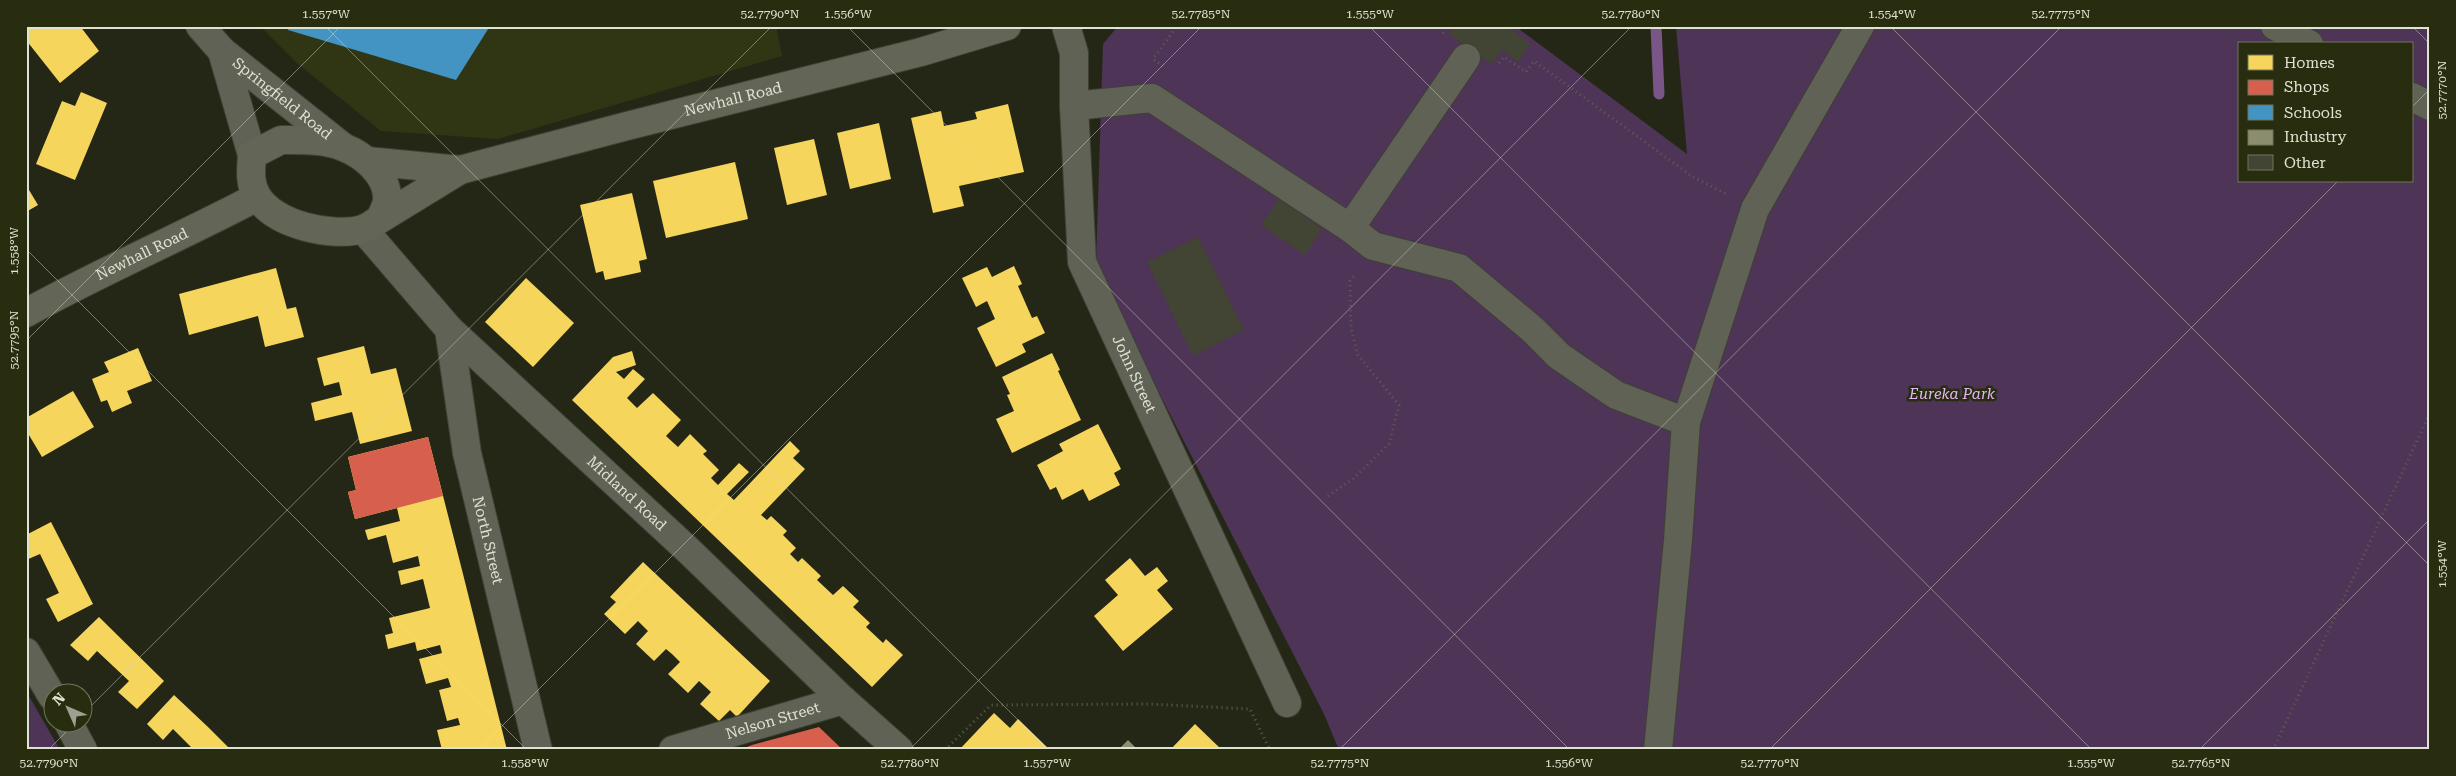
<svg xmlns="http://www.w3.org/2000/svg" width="2456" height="776" font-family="'Roboto Serif',serif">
  <rect width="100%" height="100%" fill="#242716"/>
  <!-- built -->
  <path fill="#303613" d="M260,26H776L782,56L498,139L381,131L298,64Z"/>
  <!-- green -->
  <g fill="#4e3456" fill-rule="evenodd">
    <path d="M1118,26H1515L1687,154L1676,26H2430V750H1339L1324,714L1153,381L1096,263L1103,44ZM2240,44H2412V181H2240Z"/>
    <path d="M26,691L60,750H26Z"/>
  </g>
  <!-- homes -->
  <g fill="#f6d55c">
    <path d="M26,26H80L99,51L60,83L26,40Z"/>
    <path d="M81,92L107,103L75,180L36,164L62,101L75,106Z"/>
    <path d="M1008,104L1024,172L959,186L964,206L933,213L911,118L941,111L944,126L977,119L975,112Z"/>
    <path d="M879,123L891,179L850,189L837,133Z"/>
    <path d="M814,139L827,195L787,205L774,148Z"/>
    <path d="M735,162L748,219L666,238L653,181Z"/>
    <path d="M26,185L38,205L26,212Z"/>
    <path d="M632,193L647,259L639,261L641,272L605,280L603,271L596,273L580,205Z"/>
    <path d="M1014,266L1022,284L1018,286L1032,318L1037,316L1045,333L1022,344L1026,352L996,367L977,328L995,319L987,301L976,307L962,278L987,267L992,277Z"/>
    <path d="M276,268L287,309L296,307L304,337L265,347L258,316L189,335L179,294Z"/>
    <path d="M526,278L574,323L533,367L485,322Z"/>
    <path d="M364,346L371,374L396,368L412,431L360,444L352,412L315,421L311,403L342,395L339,382L324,386L317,358Z"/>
    <path d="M138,348L152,381L127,391L132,403L112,412L107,400L101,402L92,379L109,372L104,362Z"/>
    <path d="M632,351L636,365L616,372L624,379L633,369L645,379L627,398L637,408L653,393L681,420L666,436L678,447L690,434L707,451L703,454L719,470L711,478L718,485L739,463L749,472L727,494L734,500L790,441L800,451L793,458L805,469L761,515L767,520L771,516L787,531L783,535L796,548L790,554L798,562L802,558L821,576L817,580L833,595L843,586L859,601L853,607L870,623L866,627L883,643L886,639L903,655L872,687L572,400L613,357Z"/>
    <path d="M1052,353L1060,370L1058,371L1081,420L1012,453L996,419L1014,411L1007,395L1010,394L1002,377Z"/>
    <path d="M73,391L94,427L42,457L26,430V418Z"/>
    <path d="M1098,424L1121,469L1114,473L1120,485L1089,501L1083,489L1062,500L1056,487L1050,490L1037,465L1063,451L1059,444Z"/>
    <path d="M428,437L462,570L507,750H442L437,730L460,725L458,718L447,721L439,690L451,687L448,678L426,684L419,659L442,653L440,645L417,651L415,642L388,649L385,635L393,633L389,618L430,608L423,579L401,585L398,571L420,566L418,556L393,563L386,535L368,540L365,530L400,521L397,508L355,519L348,492L356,490L348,457Z"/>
    <path d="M51,522L93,604L58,622L46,599L59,593L40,554L26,560V535Z"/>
    <path d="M1130,558L1145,576L1157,567L1168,581L1157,590L1173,609L1123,651L1094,616L1118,595L1105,580Z"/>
    <path d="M643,562L770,681L737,717L730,710L719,721L700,704L711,692L699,681L688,693L668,674L680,662L672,654L666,649L654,661L636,644L648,631L638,621L625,634L604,614L616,602L610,597Z"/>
    <path d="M99,617L164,681L137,709L118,692L129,681L97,651L88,661L70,645Z"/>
    <path d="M174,695L208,727L231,750H194L173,729L163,740L147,724Z"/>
    <path d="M994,713L1010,728L1018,719L1050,750H959Z"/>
    <path d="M1195,724L1222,750H1170Z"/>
  </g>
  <!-- shops -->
  <g fill="#d6604d">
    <path d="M428,437L443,496L355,519L348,492L356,490L348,457Z"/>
    <path d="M819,727L843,750H739L752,745Z"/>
  </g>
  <!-- schools -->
  <path fill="#4393c3" d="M289,26H490L456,80L288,30Z"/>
  <!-- industry -->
  <path fill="#8c8c6e" d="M1128,740L1138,750H1118Z"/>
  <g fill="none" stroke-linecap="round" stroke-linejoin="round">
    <!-- stream -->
    <path stroke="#7a5688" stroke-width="11" d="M1656,26L1659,94"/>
  </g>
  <!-- building -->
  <g fill="#424533">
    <path d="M1455,26H1507L1530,44L1518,62L1502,50L1491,64L1449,34Z"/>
    <path d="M1279,199L1322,229L1305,255L1261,225Z"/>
    <path d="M1198,237L1244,330L1193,356L1147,262Z"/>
  </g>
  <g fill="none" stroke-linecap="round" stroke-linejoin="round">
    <defs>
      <g id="minor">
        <path id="s1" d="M200,26L222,51L342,146"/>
        <path id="s2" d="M1066,26L1074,53V106L1082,262L1287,703"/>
        <path d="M2275,26L2309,44"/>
        <path d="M222,51L252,155"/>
        <path d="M2412,97L2430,106"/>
        <path d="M1074,106L1152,98L1350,228L1466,58"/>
        <path d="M1350,228L1373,246L1459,268L1532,329L1559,356L1616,395L1686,422"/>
        <path id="s3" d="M363,229L449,329L689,551L843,700L899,750"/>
        <path id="s4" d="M449,329L467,453L538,750"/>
        <path d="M26,652L52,696"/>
        <path d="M69,724L83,750"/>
        <path id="s5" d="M673,750L843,700"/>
        <path d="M1658,750L1678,540L1686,422L1755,209L1860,26"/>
      </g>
      <g id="major">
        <path d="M281,140C300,140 325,139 343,147C364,155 389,176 387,201C386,207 382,214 380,219C375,222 369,227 363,229C333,238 274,225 257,196C249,183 251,169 252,155Z"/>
        <path d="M367,161L460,170"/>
        <path id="s6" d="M380,219L460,170L627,126L921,52L1007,26"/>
        <path id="s7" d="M26,313C102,271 181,237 257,197"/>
      </g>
    </defs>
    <!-- minor casing -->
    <use href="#minor" stroke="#3f4135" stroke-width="30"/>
    <!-- major casing -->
    <use href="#major" stroke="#3f4135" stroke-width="30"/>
    <!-- path -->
    <g stroke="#5d5f53" stroke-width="3" stroke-dasharray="1 4" stroke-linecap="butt">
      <path d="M1443,33L1447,26"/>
      <path d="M1499,63L1504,57L1526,72L1534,61L1693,177L1726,194"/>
      <path d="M1163,66L1153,59L1177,26"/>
      <path d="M1328,496L1353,479L1389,444L1399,405L1358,355L1351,328L1350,281L1355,274"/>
      <path d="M945,750L991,705L1149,704L1250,709L1270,750"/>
      <path d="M2273,750L2430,413"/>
    </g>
    <!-- minor -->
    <use href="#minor" stroke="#5f6255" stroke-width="28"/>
    <!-- major -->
    <use href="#major" stroke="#636656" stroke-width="28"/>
  </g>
  <!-- ticks -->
  <path fill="none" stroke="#dfe3d1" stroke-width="1" stroke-opacity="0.45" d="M325,26L1048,750M847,26L1570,750M1369,26L2092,750M1890,26L2430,566M2412,26L2430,44M2412,107L2430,89M26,249L527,750M26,341L341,26M82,715L772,26M48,750L74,724M478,750L1202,26M909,750L1632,26M1339,750L2062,26M1769,750L2338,181M2199,750L2430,519"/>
  <g text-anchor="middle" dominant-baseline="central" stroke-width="5" stroke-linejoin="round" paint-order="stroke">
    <!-- street labels -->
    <g font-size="15" fill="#dfe3d1" stroke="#282d10">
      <text stroke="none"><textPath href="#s1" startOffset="110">Springfield Road</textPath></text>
      <text stroke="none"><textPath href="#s6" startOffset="376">Newhall Road</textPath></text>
      <text stroke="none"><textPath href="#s7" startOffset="130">Newhall Road</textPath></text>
      <text stroke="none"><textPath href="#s2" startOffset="361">John Street</textPath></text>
      <text stroke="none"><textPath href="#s3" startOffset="374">Midland Road</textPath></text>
      <text stroke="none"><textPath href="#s4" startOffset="215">North Street</textPath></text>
      <text stroke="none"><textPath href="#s5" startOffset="104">Nelson Street</textPath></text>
    </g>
    <!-- park labels -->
    <g font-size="15" font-style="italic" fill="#e5b6f7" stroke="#282d10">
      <text x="1952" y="394">Eureka Park</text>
    </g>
  </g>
  <!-- border -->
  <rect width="2456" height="776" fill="none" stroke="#282d10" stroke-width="55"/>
  <!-- legend -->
  <rect x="2238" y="42" width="175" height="140" fill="#282d10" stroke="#71765d"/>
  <rect x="2248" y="55" width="25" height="15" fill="#f6d55c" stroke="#71765d"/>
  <text x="2284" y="68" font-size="15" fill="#dfe3d1">Homes</text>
  <rect x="2248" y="80" width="25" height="15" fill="#d6604d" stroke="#71765d"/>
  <text x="2284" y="92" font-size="15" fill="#dfe3d1">Shops</text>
  <rect x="2248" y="105" width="25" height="15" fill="#4393c3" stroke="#71765d"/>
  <text x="2284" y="118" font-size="15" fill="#dfe3d1">Schools</text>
  <rect x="2248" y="130" width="25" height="15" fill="#8c8c6e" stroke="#71765d"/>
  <text x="2284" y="142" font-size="15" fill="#dfe3d1">Industry</text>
  <rect x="2248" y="155" width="25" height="15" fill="#424533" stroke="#71765d"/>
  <text x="2284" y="168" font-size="15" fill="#dfe3d1">Other</text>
  <!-- north arrow -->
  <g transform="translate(68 708) rotate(315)"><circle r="24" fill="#282d10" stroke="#71765d"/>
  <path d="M0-4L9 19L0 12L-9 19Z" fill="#9ea190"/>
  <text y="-8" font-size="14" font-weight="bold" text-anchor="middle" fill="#dfe3d1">N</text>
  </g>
  <rect x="28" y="28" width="2400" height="720" fill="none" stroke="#dfe3d1" stroke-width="2"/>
  <g font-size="12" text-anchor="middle" fill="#dfe3d1">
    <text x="326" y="18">1.557°W</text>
    <text x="770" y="18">52.7790°N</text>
    <text x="848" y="18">1.556°W</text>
    <text x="1201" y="18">52.7785°N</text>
    <text x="1370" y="18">1.555°W</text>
    <text x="1631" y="18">52.7780°N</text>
    <text x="1892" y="18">1.554°W</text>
    <text x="2061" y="18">52.7775°N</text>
    <text transform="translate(2442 90) rotate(-90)" y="4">52.7770°N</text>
    <text transform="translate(14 251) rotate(-90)" y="4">1.558°W</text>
    <text transform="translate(14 340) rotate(-90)" y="4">52.7795°N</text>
    <text transform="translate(2442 564) rotate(-90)" y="4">1.554°W</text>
    <text x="49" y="767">52.7790°N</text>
    <text x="525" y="767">1.558°W</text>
    <text x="910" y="767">52.7780°N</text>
    <text x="1047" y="767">1.557°W</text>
    <text x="1340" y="767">52.7775°N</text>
    <text x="1569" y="767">1.556°W</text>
    <text x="1770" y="767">52.7770°N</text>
    <text x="2091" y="767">1.555°W</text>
    <text x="2201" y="767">52.7765°N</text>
  </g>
</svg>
